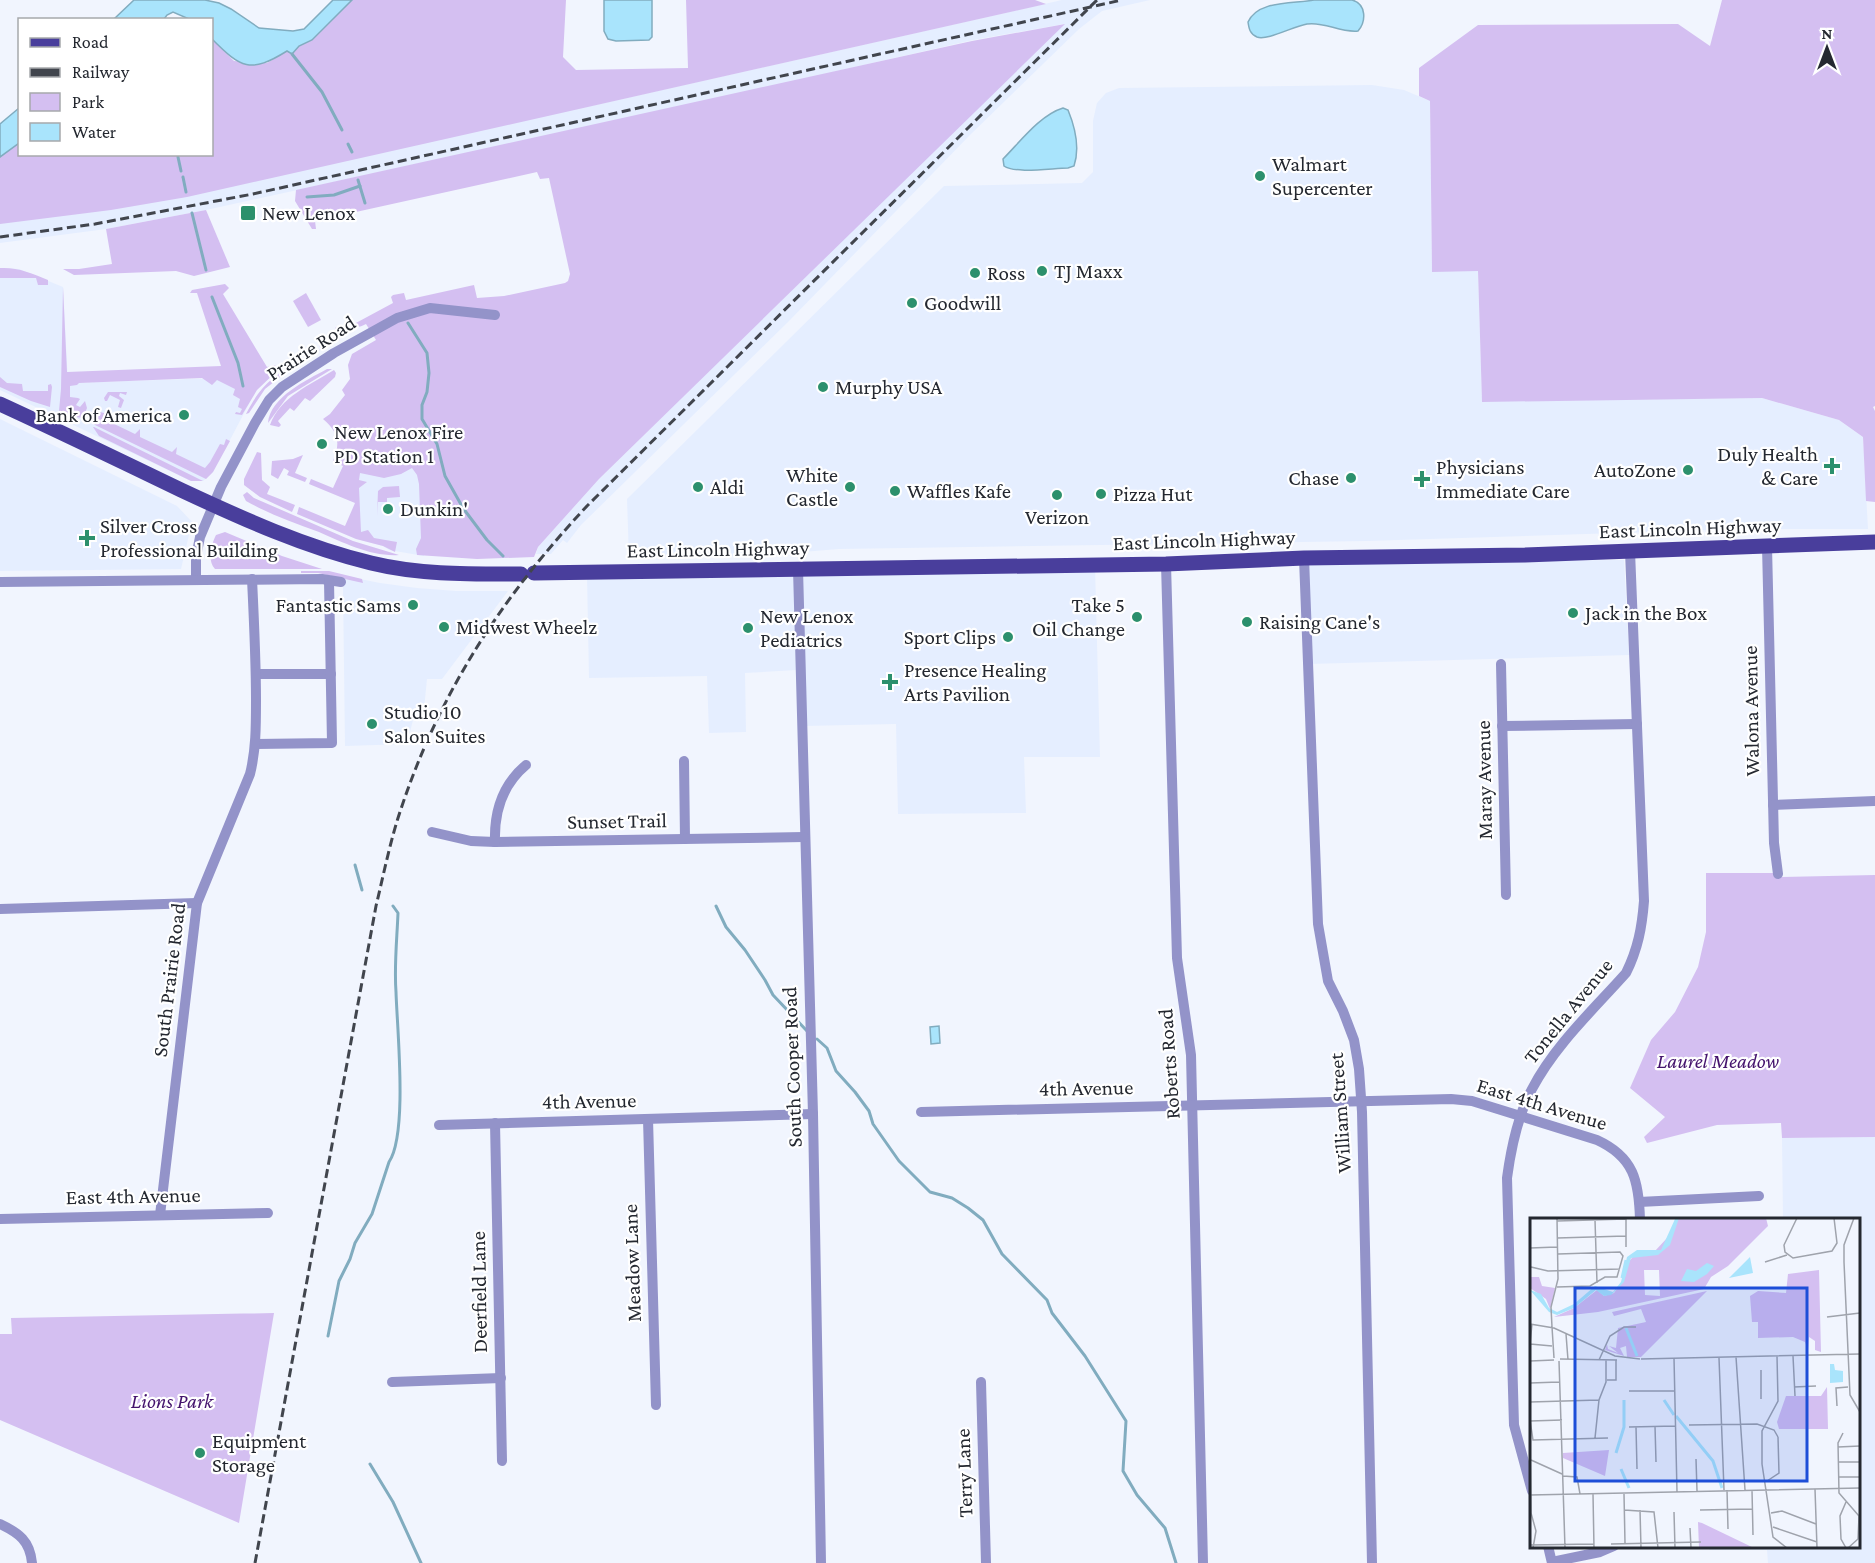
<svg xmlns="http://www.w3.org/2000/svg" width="1875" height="1563" font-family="'Crimson Pro',serif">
  <rect width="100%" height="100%" fill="#f1f5fe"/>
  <!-- built -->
  <g fill="#e5eeff">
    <path d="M1062,0H1150L1102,11L1079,29L970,135L789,321L581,525L567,543L563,540L551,554H536L538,547L599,479L1064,24L973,40L781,84L206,210L106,229L0,243V216L191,192L595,105Z"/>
    <path d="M1372,85L1404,90L1430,101L1432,271H1478L1482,401L1762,398L1839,420L1863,437L1868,529H1741L1366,541L839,549L754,556L629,558L627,499L944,186L1082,183L1093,172V121L1097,103L1106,93L1119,88Z"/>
    <path d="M0,268L19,269L63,287L68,383L217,378L237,388L251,400L213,472L203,481H191L0,390Z"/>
    <path d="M0,419L177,506L192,522L181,569L0,571Z"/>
    <path d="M421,465L424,556L389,550L383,546L358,539L356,468Z"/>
    <path d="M1624,560L1629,655L1309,664L1306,562Z"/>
    <path d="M1095,566L1100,757H1024L1026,813L898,814L896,724L803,726L796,670L745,673L746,732L709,733L707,676L589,678L587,575Z"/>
    <path d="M345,576L380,583L417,588L456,591H508L442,679H427L424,709L416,708L407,744L345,746L343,586Z"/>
    <path d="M1875,1137V1563H1768L1767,1550H1709V1547L1858,1546V1220L1783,1219L1782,1138Z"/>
  </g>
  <!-- green -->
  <g fill="#d4bff1">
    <path d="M352,0H566L563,57L576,70L688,68L686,0H1035L1046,4L187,197L111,210L0,224V157L19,143L20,154H212V39L234,61L267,63L287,51L292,54L299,46L312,40Z"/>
    <path d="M1722,0H1875V406L1873,407L1875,411V502L1866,501L1863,437L1839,420L1762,398L1482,402L1478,271L1432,272L1430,101L1419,96V68L1478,25L1678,24L1710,46Z"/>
    <path d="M1065,24L599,479L538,547L534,557L477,559L417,555L416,549L421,538L419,484L417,475L412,468L401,474L384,478L360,473L359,480L367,482L359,488L361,532L368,530L374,538L397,542L395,552L383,546L356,539L297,514L299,507L345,526L355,503L309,484L311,479L333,488L343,466L333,461C341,442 338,432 323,419L330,414L345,395L342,390L350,379L348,365L352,354L376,340L366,324C358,328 353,329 348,320L351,319L354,324L393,303L391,297L393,295L404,293L406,300L474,285L477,298L504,296L565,283L568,281L570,274L549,178L540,179L537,172L315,221L316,229H312L295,201L296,190L972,41Z"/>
    <path d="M206,210L230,267L194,276L176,271L74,275L63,269H79L112,264L106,229Z"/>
    <path d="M0,268C17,267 32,273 48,280V285H38L36,278H0Z"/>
    <path d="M225,284L229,288L223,294L267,367L275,365L278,370L257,390L242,415L235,414L236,412L240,413L242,409L238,407L240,399L233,395L235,389L217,380L212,385L202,378L79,383L77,385L70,386V397L78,398L80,399L76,405L80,407L85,401L87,408L83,418L68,416L59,411L61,389L63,287L67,372L221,366L197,293H190L192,290Z"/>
    <path d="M306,293L321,320L308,327L293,301Z"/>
    <path d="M338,326L341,332L339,340L314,353L321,349L319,345L339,334L335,328Z"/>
    <path d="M299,362L265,389L249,413L246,414C260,387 272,376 299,362Z"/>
    <path d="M327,369H332L288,396L268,423C270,397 307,380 327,369Z"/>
    <path d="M334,370L336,373L335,377L310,401L305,398L294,411L290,408L278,421L281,425L279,427L270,425C280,397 310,385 334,370Z"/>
    <path d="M0,377L7,383L22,384L23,391H48V385L51,384L52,387L50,407L31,401L0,387Z"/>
    <path d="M108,392H127L126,395L120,393L119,396L124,400L121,408L118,407L120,400L110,395L107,401H105L104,398Z"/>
    <path d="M100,412L108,414L106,420L135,434L140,429V437L172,452L177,447L176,454L205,468L210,462L220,444L224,445L226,439L230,441L213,472L206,479L95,425L93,423Z"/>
    <path d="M93,427H94L203,481H191L99,436Z"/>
    <path d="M257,452L261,453L262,480L270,487L267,494L295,505L292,512L260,497L244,485V479Z"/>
    <path d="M303,455L295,473L307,478L305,482L287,475L289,471L284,468L278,479L271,475L272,461L293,459Z"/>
    <path d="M399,486L400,497L387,498V502H378L377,516L378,491L383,487Z"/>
    <path d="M247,492L254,498L353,541L399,555C372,557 344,543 319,532C294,523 269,514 246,501L243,495Z"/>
    <path d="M225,532L282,556L322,569H215C207,560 211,545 216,535Z"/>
    <path d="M301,571H329L362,579L363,583L318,573H301Z"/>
    <path d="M1706,873H1773L1782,877L1875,875V1137L1782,1138L1781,1123L1717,1125L1647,1143L1644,1137L1665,1117L1630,1088L1651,1040L1675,1012L1698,967L1706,932Z"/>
    <path d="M274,1313L239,1523L0,1420V1334H12L11,1318Z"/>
  </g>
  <!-- water -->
  <g fill="#a9e4fc" stroke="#81acbf" stroke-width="1.5">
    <path d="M134,0H205L219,3L231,9L259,28L293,31L304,29L333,0H352L312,40L299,46L292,54L287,51C250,74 241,68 212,39V20L189,19L173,12L167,15L164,19H114Z"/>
    <path d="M604,0H652V37L649,40L616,41L608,39L604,31Z"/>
    <path d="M1314,0C1324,0 1343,0 1352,0C1367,4 1366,22 1358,31C1340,33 1324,21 1307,24C1294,26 1267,41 1257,37C1250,34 1249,29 1248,22C1258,0 1293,4 1314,0Z"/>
    <path d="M19,108V143L0,157V124Z"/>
    <path d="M1063,108L1068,110C1075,127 1080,148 1074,166L1068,168C1053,168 1015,174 1004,166L1003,159C1020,142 1040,115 1063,108Z"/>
    <path d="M939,1026L940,1043L931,1044L930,1027Z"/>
  </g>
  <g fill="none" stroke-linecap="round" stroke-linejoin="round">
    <!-- stream -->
    <g stroke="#81acbf" stroke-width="3">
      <path d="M292,54L322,92L342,130"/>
      <path d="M348,144L352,152"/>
      <path d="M178,157L181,171"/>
      <path d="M183,177L186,192"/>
      <path d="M358,180L365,203"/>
      <path d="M307,197L334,195L360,186"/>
      <path d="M192,213L206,270"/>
      <path d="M212,297L238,363L243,386"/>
      <path d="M408,323L427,353L429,373L427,392L422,405V419L437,444L445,476L463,508L487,540L503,556"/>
      <path d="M355,865L362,890"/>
      <path d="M716,906L726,927L745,950L765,980L773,995L807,1031"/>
      <path d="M817,1039L827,1048L836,1071L855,1092L869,1111L873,1124L899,1161L930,1192L952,1198L968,1208L983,1220L1002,1254L1047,1300L1052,1313L1085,1356L1126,1421L1123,1471L1137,1495L1165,1528L1176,1563"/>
      <path d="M328,1336L339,1281L350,1259L355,1243L372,1214L389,1162C408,1134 397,1028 396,992C394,966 397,939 398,913L393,906"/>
      <path d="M370,1464L393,1502L421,1563"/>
    </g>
    <!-- minor -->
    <g stroke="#9393c9" stroke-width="10">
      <path d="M1767,546L1774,843L1778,874"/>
      <path d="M1304,558L1318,924L1328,981L1343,1011L1354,1040L1359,1069L1362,1112L1372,1563"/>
      <path d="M1166,564L1177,958L1191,1055L1203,1563"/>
      <path d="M798,569L813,1114L821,1563"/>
      <path d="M196,579V557L200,537L221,487L255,423L269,400L282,387L334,353L397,318L430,308L495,315"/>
      <path d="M0,582L322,579L341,582"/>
      <path d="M1501,664L1506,895"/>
      <path d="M256,674H331"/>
      <path d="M1502,726L1637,724"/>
      <path d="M256,744L332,743L329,581"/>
      <path d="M684,761L685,839"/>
      <path d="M1773,805L1875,801"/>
      <path d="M432,832L471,841L495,842L804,837"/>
      <path d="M495,842C494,812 502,785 526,765"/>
      <path d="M0,909L197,903"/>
      <path d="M921,1112L1451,1099L1472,1101L1597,1140C1634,1157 1639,1181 1640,1220"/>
      <path d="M648,1119L656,1405"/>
      <path d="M495,1123L502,1461"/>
      <path d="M439,1125L813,1114"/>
      <path d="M1639,1202L1759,1196"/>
      <path d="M160,1215L197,903L250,774C256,750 256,726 256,700C256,660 254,620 252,579"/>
      <path d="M0,1219L268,1213"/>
      <path d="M392,1382L501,1378"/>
      <path d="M981,1382L986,1563"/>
      <path d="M1532,1491L1514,1425L1507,1178C1511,1148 1518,1115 1532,1089C1555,1045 1594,1009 1626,973C1638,949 1642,927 1644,901L1630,551"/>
      <path d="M0,1524C19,1533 30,1541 32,1563"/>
      <path d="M1548,1546L1552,1563"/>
      <path d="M1552,1562L1600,1552L1614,1546"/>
    </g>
    <!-- primary -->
    <g stroke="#493e9c" stroke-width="15">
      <path d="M0,404C61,432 121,461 181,490C243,519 305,547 371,563C420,575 471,574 521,574"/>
      <path d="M534,573L1166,564L1304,558L1525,555L1875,542"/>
    </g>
    <!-- rail -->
    <g stroke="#41454d" stroke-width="3" stroke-dasharray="9 4.5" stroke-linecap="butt">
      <path d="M0,237L95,224L253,194L1122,0"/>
      <path d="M255,1563L376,906C383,877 389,847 398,818C437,696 500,599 587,506L1097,0"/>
    </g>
  </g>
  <!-- markers -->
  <g fill="#2c906c" stroke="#fff" stroke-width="2">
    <circle cx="1260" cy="176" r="6"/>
    <rect x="240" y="205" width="16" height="16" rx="3"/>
    <circle cx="1042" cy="271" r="6"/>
    <circle cx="975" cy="273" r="6"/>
    <circle cx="912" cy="303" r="6"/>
    <circle cx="823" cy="387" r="6"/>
    <circle cx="184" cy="415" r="6"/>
    <circle cx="322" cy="444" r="6"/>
    <path d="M1829 457h6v6h6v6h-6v6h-6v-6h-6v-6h6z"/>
    <circle cx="1688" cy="470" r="6"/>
    <circle cx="1351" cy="478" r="6"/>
    <path d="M1419 470h6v6h6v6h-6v6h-6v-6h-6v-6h6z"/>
    <circle cx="698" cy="487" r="6"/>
    <circle cx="850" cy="487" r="6"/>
    <circle cx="895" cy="491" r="6"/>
    <circle cx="1101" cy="494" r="6"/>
    <circle cx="1057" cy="495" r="6"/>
    <circle cx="388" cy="509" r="6"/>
    <path d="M84 529h6v6h6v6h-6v6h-6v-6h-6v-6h6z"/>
    <circle cx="413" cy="605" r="6"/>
    <circle cx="1573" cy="613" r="6"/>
    <circle cx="1137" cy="617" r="6"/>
    <circle cx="1247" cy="622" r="6"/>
    <circle cx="444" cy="627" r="6"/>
    <circle cx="748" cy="628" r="6"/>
    <circle cx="1008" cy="637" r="6"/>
    <path d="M887 673h6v6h6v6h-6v6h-6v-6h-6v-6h6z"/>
    <circle cx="372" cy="724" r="6"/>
    <circle cx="200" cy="1453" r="6"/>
  </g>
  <g text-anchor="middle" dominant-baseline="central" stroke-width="4.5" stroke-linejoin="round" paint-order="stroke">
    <!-- poi labels -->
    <g font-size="21" fill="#242830" stroke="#fff" text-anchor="start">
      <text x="1272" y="164">Walmart<tspan x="1272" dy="24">Supercenter</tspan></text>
      <text x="262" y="213">New Lenox</text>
      <text x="1054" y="271">TJ Maxx</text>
      <text x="987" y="273">Ross</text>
      <text x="924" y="303">Goodwill</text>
      <text x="835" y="387">Murphy USA</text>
      <text x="172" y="415" text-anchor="end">Bank of America</text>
      <text x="334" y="432">New Lenox Fire<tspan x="334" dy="24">PD Station 1</tspan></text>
      <text x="1818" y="454" text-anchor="end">Duly Health<tspan x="1818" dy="24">&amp; Care</tspan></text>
      <text x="1436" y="467">Physicians<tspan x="1436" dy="24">Immediate Care</tspan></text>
      <text x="1676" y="470" text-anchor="end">AutoZone</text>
      <text x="838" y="475" text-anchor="end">White<tspan x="838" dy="24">Castle</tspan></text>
      <text x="1339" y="478" text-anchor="end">Chase</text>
      <text x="710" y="487">Aldi</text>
      <text x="907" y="491">Waffles Kafe</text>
      <text x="1113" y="494">Pizza Hut</text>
      <text x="400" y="509">Dunkin'</text>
      <text x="1057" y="517" text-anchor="middle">Verizon</text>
      <text x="100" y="526">Silver Cross<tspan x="100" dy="24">Professional Building</tspan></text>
      <text x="401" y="605" text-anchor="end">Fantastic Sams</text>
      <text x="1125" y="605" text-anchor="end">Take 5<tspan x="1125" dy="24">Oil Change</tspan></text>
      <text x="1585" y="613">Jack in the Box</text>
      <text x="760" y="616">New Lenox<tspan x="760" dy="24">Pediatrics</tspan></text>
      <text x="1259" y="622">Raising Cane's</text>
      <text x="456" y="627">Midwest Wheelz</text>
      <text x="996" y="637" text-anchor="end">Sport Clips</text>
      <text x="904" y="670">Presence Healing<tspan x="904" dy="24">Arts Pavilion</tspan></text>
      <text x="384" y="712">Studio 10<tspan x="384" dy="24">Salon Suites</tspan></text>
      <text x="212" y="1441">Equipment<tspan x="212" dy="24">Storage</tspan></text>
    </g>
    <!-- street labels -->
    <g font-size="21" fill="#242830" stroke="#fff">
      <text transform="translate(311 348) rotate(-33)">Prairie Road</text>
      <text transform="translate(1690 528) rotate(-2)">East Lincoln Highway</text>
      <text transform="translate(1204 540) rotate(-2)">East Lincoln Highway</text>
      <text transform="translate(718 549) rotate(-1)">East Lincoln Highway</text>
      <text transform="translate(1751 711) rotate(-91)">Walona Avenue</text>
      <text transform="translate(1484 780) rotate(-91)">Maray Avenue</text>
      <text transform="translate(617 821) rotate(-1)">Sunset Trail</text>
      <text transform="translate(169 980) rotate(-83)">South Prairie Road</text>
      <text transform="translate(1568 1011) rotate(-51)">Tonella Avenue</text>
      <text transform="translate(1169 1064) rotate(-94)">Roberts Road</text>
      <text transform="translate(792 1067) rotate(-92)">South Cooper Road</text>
      <text transform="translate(1086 1088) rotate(-1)">4th Avenue</text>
      <text transform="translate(589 1101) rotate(-1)">4th Avenue</text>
      <text transform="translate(1542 1104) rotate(17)">East 4th Avenue</text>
      <text transform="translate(1340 1113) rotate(-94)">William Street</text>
      <text transform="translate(133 1196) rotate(-1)">East 4th Avenue</text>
      <text transform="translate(632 1263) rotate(-92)">Meadow Lane</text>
      <text transform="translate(479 1292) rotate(-91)">Deerfield Lane</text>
      <text transform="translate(964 1473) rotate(-92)">Terry Lane</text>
    </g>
    <!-- park labels -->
    <g font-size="21" font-style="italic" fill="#44136d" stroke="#fff">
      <text x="1718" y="1061">Laurel Meadow</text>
      <text x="172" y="1401">Lions Park</text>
    </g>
  </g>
  <!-- overview -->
  <g transform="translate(1530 1218)">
    <rect width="330" height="330" fill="#f1f5fe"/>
    <path d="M146,0H236L238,8L198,48L181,59L174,71L68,94L24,99L44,90L67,72L74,78L84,75L95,59L96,47L106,35L124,34L139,18ZM114,52H129L130,78L115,77ZM289,52L291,134L285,132V123L279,119L278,132L275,124L263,119L228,120V104H222L220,78L228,73L256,75L258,56ZM0,59H9L12,68L25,70L20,91L16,81L0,70ZM177,73L111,139H97L96,128L90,130L94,138L75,132L77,126L78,131L88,135L79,128L86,130L88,110L116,104L111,91L84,98L82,94ZM297,169L298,211H249L247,204L256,178H291ZM79,232L75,258L33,240V235ZM168,304L172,305L224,330H169Z" fill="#d4bff1" fill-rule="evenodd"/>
    <path d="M149,0L140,27L128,37L101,40L94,64L81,77L74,78L66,72L44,90L27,97L19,94L0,72L11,76L19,90L27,94L44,86L65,68L83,74L91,64L97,39L107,32H131L145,1ZM220,39L223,55L199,60ZM177,45L184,48L177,56L164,64L151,63L157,51L166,53ZM300,146H304L305,152L313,153V164L300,165Z" fill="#a9e4fc"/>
    <path fill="none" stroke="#a9e4fc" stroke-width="3" d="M92,60L96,42M96,110L107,138M134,182L144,197M146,198L183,243L192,270M86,235L94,209V182M91,251L99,270"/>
    <path fill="none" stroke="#9fa3ac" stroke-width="1.5" d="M267,0L254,27L255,34L263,40L302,33L307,25L304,0M324,0L314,27V44L320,177L330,194M65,2L67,65M27,3L96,1M27,20L96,18M96,29V1M0,30L27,29M235,44L257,37M1,49L18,53L90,51M27,69L60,68L75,59H87L93,38L90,34L28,36M297,99L330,95M0,106L24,110L85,138L110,141M22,109L21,89L28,61L27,0M22,109L24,140M36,116L38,142M0,126L22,128M0,126L2,106M247,138L248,183L232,213V246L243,319L257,330M263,138L265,178M206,139L215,272M144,140L147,274M189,140L194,272M30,141L87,142M111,141L330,136M69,142L80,118L94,109H106M0,143L24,142M29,143L35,330M231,152V181M77,162H86V142M0,165L29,164M264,169L286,168M99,173H144M0,184L69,182M307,188L306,170L318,169M0,202L3,222L78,220M0,203L32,202M159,207L227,206L244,212L248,219M125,208L126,244M99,209L146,208M106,209L107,251M313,215L308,225L309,275L329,298L328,321L318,330M65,220L69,182L76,164V142M0,229L1,295L6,313L3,330M308,229L330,228M166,241L167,273M1,242L32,256M308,244H330M33,258L47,259L50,276M308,259H330M237,263L249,255L248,219M285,271L287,330M197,272L198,311M222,272L223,317M63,276L64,330M94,276L95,325M0,277L330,270M316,284L310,298L311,321L316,330M94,292L124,294L128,330M110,292L111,330M170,292L223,291M144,294L145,330M241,295L252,293L286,306M243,309L287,324M160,310L161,330M81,326L171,324M0,327L64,326"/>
    <path fill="#1d4ed8" fill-opacity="0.15" stroke="#1d4ed8" stroke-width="3" d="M45,70H277V263H45Z"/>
    <rect width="330" height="330" fill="none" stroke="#242830" stroke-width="3"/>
  </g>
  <!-- legend -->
  <rect x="18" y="18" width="195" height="138" fill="#ffffff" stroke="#a7a9ac" stroke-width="1.5"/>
  <rect x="30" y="38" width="30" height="9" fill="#493e9c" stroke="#a7a9ac" stroke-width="1.5"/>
  <text x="72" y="48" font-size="18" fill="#242830">Road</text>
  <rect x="30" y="68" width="30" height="9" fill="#41454d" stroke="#a7a9ac" stroke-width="1.5"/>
  <text x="72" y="78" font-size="18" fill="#242830">Railway</text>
  <rect x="30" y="93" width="30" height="18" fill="#d4bff1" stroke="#a7a9ac" stroke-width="1.5"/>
  <text x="72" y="108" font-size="18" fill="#242830">Park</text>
  <rect x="30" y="123" width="30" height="18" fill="#a9e4fc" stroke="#a7a9ac" stroke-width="1.5"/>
  <text x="72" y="138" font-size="18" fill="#242830">Water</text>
  <!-- north arrow -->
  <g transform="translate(1827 48)" stroke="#ffffff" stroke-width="4.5" paint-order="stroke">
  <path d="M0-4.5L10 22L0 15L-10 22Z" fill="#242830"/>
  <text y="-9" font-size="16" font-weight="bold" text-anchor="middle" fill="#242830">N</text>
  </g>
</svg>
